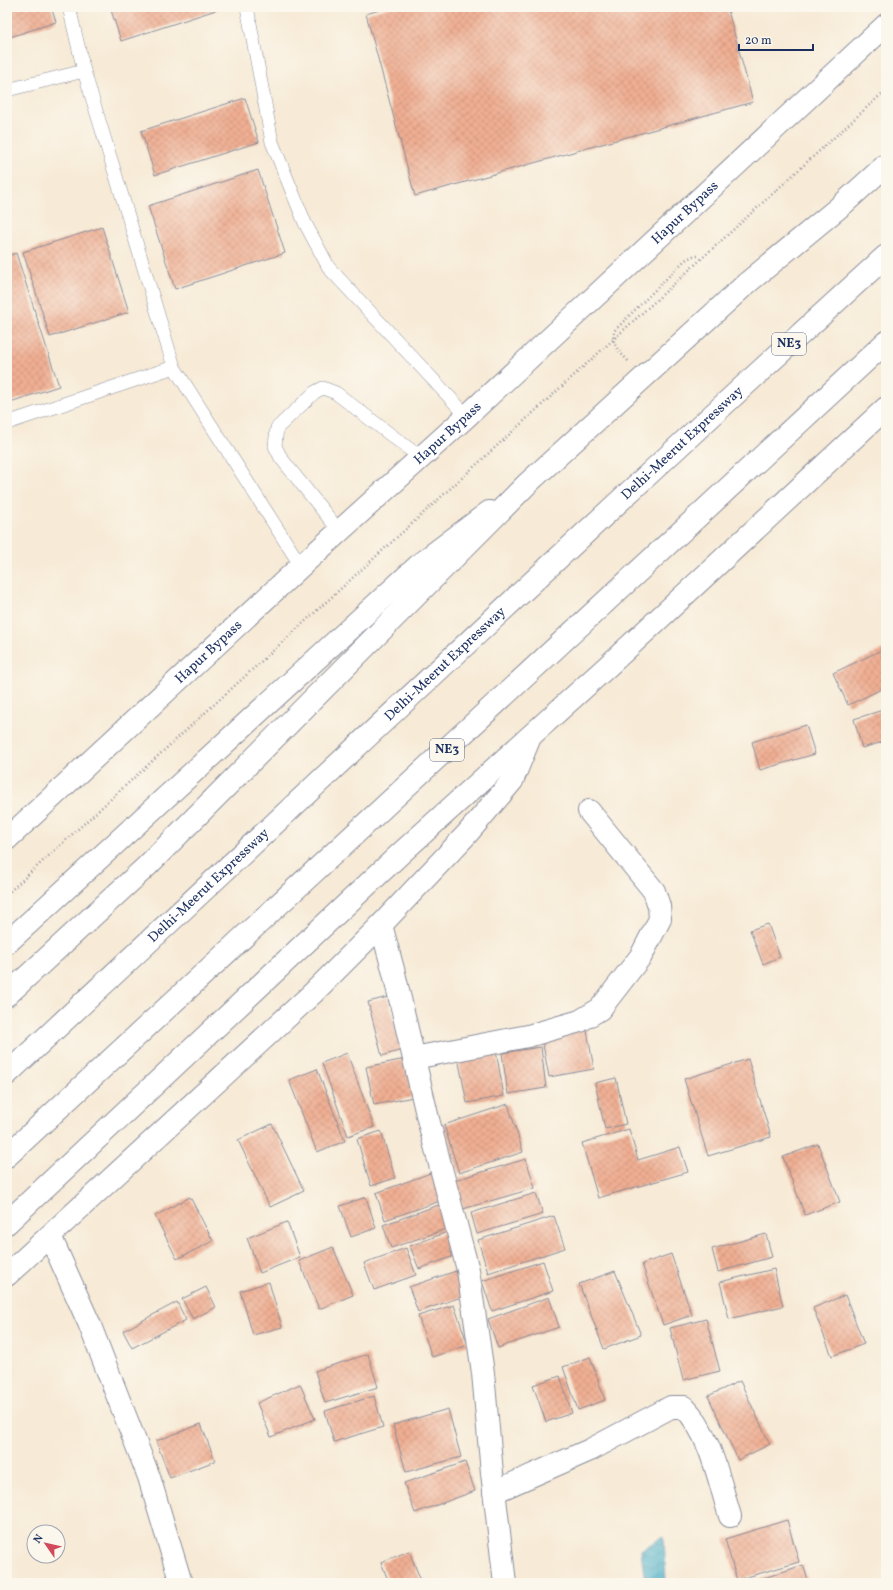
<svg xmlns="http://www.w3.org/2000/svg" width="893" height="1590" font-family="Vollkorn,serif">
  <defs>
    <pattern id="water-waves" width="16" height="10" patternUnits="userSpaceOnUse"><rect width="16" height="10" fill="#49afc9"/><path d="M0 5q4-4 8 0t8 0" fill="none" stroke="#3c8fa6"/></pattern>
    <pattern id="building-cross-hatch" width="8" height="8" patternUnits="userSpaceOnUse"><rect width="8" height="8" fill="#f0af93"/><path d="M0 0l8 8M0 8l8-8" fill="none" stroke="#cd9781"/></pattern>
  </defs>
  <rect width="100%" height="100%" fill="#fbf7ec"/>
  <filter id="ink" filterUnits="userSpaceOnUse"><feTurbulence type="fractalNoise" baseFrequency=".025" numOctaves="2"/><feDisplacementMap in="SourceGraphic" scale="8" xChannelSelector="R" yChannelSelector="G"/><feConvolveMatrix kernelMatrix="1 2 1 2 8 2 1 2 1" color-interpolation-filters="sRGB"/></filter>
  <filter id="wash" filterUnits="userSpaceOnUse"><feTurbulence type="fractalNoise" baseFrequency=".012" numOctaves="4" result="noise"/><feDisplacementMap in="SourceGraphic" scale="16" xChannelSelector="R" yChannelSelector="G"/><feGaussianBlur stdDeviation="0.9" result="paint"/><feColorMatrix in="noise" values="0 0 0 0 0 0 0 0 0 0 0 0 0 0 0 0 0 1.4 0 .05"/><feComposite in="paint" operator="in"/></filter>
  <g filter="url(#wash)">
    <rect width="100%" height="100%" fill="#f7ead6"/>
    <!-- water -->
    <path fill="url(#water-waves)" stroke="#326f94" d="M664,1536L666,1583H645L641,1550Z"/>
    <g id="blocks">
      <!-- building -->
      <g fill="url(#building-cross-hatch)">
        <path d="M7,7H51L56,22L7,38Z"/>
        <path d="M110,7H225L121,41Z"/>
        <path d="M390,7H727L753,102L415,196L366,14Z"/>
        <path d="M245,98L259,142L155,175L141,131Z"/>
        <path d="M258,170L285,253L175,289L148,206Z"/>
        <path d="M102,227L129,312L50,337L23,252Z"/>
        <path d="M16,253L59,386L7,403V256Z"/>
        <path d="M886,648V687L848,705L833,673Z"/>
        <path d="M886,709V741L862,748L854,719Z"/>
        <path d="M806,725L815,754L760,770L752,742Z"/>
        <path d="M768,924L780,957L763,964L750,930Z"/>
        <path d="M388,997L402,1050L382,1056L368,1002Z"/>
        <path d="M586,1025L594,1069L549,1077L541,1034Z"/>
        <path d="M541,1047L546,1088L508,1094L502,1053Z"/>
        <path d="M496,1051L504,1096L467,1103L458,1058Z"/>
        <path d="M347,1053L374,1127L348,1136L322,1063Z"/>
        <path d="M410,1058L418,1096L374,1105L366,1067Z"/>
        <path d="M748,1059L771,1137L708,1156L684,1079Z"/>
        <path d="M317,1069L345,1141L317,1152L289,1080Z"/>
        <path d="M616,1078L626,1124L605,1129L595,1083Z"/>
        <path d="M508,1104L523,1152L459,1173L444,1125Z"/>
        <path d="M272,1124L304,1191L270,1207L238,1140Z"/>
        <path d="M629,1129L638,1160L680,1147L688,1172L598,1198L582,1143Z"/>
        <path d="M381,1131L395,1178L371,1186L357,1139Z"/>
        <path d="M818,1144L840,1202L805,1215L783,1157Z"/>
        <path d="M526,1159L535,1188L463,1209L455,1180Z"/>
        <path d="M436,1171L446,1199L385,1220L376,1193Z"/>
        <path d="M536,1193L543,1214L477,1234L471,1213Z"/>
        <path d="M190,1197L213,1241L177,1259L155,1216Z"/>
        <path d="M366,1197L376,1228L351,1237L340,1206Z"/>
        <path d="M444,1203L452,1227L391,1248L383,1225Z"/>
        <path d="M554,1216L565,1248L488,1273L478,1240Z"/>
        <path d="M287,1222L300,1257L260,1273L247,1238Z"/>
        <path d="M450,1231L459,1254L419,1269L410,1246Z"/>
        <path d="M766,1234L772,1257L718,1272L712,1249Z"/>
        <path d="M333,1247L353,1295L319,1309L299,1261Z"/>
        <path d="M406,1248L416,1275L374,1290L364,1263Z"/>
        <path d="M671,1254L692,1315L663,1325L642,1264Z"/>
        <path d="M543,1261L553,1291L492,1311L482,1281Z"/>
        <path d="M774,1269L783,1306L729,1319L720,1282Z"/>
        <path d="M456,1271L464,1296L418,1312L409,1287Z"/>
        <path d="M615,1271L641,1335L604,1349L579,1284Z"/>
        <path d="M269,1282L282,1327L253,1335L240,1291Z"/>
        <path d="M206,1287L216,1307L193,1319L182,1299Z"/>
        <path d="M845,1295L864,1344L832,1356L813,1308Z"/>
        <path d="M549,1297L559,1327L498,1348L488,1319Z"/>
        <path d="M177,1302L186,1320L132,1348L123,1331Z"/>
        <path d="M454,1305L468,1345L432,1357L418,1316Z"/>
        <path d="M706,1319L720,1371L683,1380L670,1328Z"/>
        <path d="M368,1354L378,1387L325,1403L315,1371Z"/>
        <path d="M590,1357L605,1400L578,1410L563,1367Z"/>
        <path d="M560,1376L572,1413L546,1422L533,1385Z"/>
        <path d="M740,1381L770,1444L738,1460L708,1396Z"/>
        <path d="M300,1384L315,1419L271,1437L257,1403Z"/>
        <path d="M374,1396L383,1427L334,1442L325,1411Z"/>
        <path d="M448,1409L461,1457L406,1472L393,1425Z"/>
        <path d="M201,1424L215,1461L170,1478L156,1441Z"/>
        <path d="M465,1462L475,1491L415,1513L404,1483Z"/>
        <path d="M787,1520L799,1562L737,1580L725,1539Z"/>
        <path d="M409,1551L422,1583H389L381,1562Z"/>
        <path d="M803,1565L809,1583H749Z"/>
      </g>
    </g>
  </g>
  <g filter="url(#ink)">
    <use href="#blocks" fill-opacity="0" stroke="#898c9a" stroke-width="1"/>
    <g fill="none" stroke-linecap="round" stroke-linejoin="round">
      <defs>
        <g id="service">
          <path d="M69,7L84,71L174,367L301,566"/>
          <path d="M247,7L272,142L305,223L329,268L467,416"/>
          <path d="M7,90L84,71"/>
          <path d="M7,423L174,367"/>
          <path d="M340,532L281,458L275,446L277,428L315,392L323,388L336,393L421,458"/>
        </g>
        <g id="minor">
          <path d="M381,925L394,973L428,1119L468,1270L483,1373L492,1473L505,1583"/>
          <path d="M414,1058L528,1036L580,1021L600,1009L641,956L660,919L659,906L654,891L589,811"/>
          <path d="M50,1236L89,1323L149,1477L181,1583"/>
          <path d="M494,1492L590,1450L671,1407H684C710,1433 719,1481 730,1516"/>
        </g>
        <g id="tertiary">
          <path id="s1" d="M7,839L301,566L467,416L886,25"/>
          <path d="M7,943L420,564L489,512"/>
          <path d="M7,1275L313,993L381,925L467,834L512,781L530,737"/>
        </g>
        <g id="trunk">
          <path d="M7,995L147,866L528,483L746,284L843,204L886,165"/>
          <path d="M7,1223L400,854L609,665L886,408"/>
        </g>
        <g id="motorway">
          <path id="s2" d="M7,1074C300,801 590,525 886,256"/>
          <path d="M7,1156L886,342"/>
        </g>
      </defs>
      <!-- service casing -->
      <use href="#service" stroke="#898c9a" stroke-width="14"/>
      <!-- minor casing -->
      <use href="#minor" stroke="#898c9a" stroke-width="24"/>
      <!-- tertiary casing -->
      <use href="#tertiary" stroke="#898c9a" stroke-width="24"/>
      <!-- trunk casing -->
      <use href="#trunk" stroke="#898c9a" stroke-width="24"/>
      <!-- motorway casing -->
      <use href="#motorway" stroke="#898c9a" stroke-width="24"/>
      <!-- path -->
      <g stroke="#898c9a" stroke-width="2.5" stroke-dasharray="1 3" stroke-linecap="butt">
        <path d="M628,361C619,351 611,345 614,331L685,260L693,256H699"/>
        <path d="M7,894L886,90"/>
      </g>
      <!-- service -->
      <use href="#service" stroke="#fff" stroke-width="13"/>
      <!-- minor -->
      <use href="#minor" stroke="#fff" stroke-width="22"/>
      <!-- tertiary -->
      <use href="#tertiary" stroke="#fff" stroke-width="22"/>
      <!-- trunk -->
      <use href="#trunk" stroke="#fff" stroke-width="22"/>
      <!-- motorway -->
      <use href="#motorway" stroke="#fff" stroke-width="22"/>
    </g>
  </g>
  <g text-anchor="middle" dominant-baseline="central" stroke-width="3" stroke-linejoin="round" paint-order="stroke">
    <!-- shield labels -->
    <g fill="#fbf7ec" stroke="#5e6b89" stroke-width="1">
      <rect x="772" y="333" width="34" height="22" rx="3"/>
      <rect x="430" y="739" width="34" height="22" rx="3"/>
    </g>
    <g font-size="13" font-weight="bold" fill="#1b2f5e">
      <text x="789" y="344">NE3</text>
      <text x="447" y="750">NE3</text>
    </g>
    <!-- street labels -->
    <g font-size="14" fill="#1b2f5e" stroke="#fbf7ec">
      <text stroke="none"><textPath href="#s1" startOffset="923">Hapur Bypass</textPath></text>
      <text stroke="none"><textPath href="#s1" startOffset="599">Hapur Bypass</textPath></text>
      <text stroke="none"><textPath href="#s2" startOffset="924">Delhi-Meerut Expressway</textPath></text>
      <text stroke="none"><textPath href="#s1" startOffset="275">Hapur Bypass</textPath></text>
      <text stroke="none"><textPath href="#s2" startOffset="600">Delhi-Meerut Expressway</textPath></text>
      <text stroke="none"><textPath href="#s2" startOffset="276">Delhi-Meerut Expressway</textPath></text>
    </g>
  </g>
  <!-- margin -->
  <rect width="893" height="1590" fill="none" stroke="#fbf7ec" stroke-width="24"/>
  <!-- north arrow -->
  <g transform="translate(46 1544) rotate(304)"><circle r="19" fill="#fbf7ec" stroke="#a1a7b3"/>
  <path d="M0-3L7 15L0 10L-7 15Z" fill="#d1495b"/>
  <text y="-6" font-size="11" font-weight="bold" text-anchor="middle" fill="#1b2f5e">N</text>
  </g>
  <!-- scale -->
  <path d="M739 44v6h74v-6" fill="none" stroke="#1b2f5e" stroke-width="2"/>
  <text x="745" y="44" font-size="12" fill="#1b2f5e" stroke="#fbf7ec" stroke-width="3" paint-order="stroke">20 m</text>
</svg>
